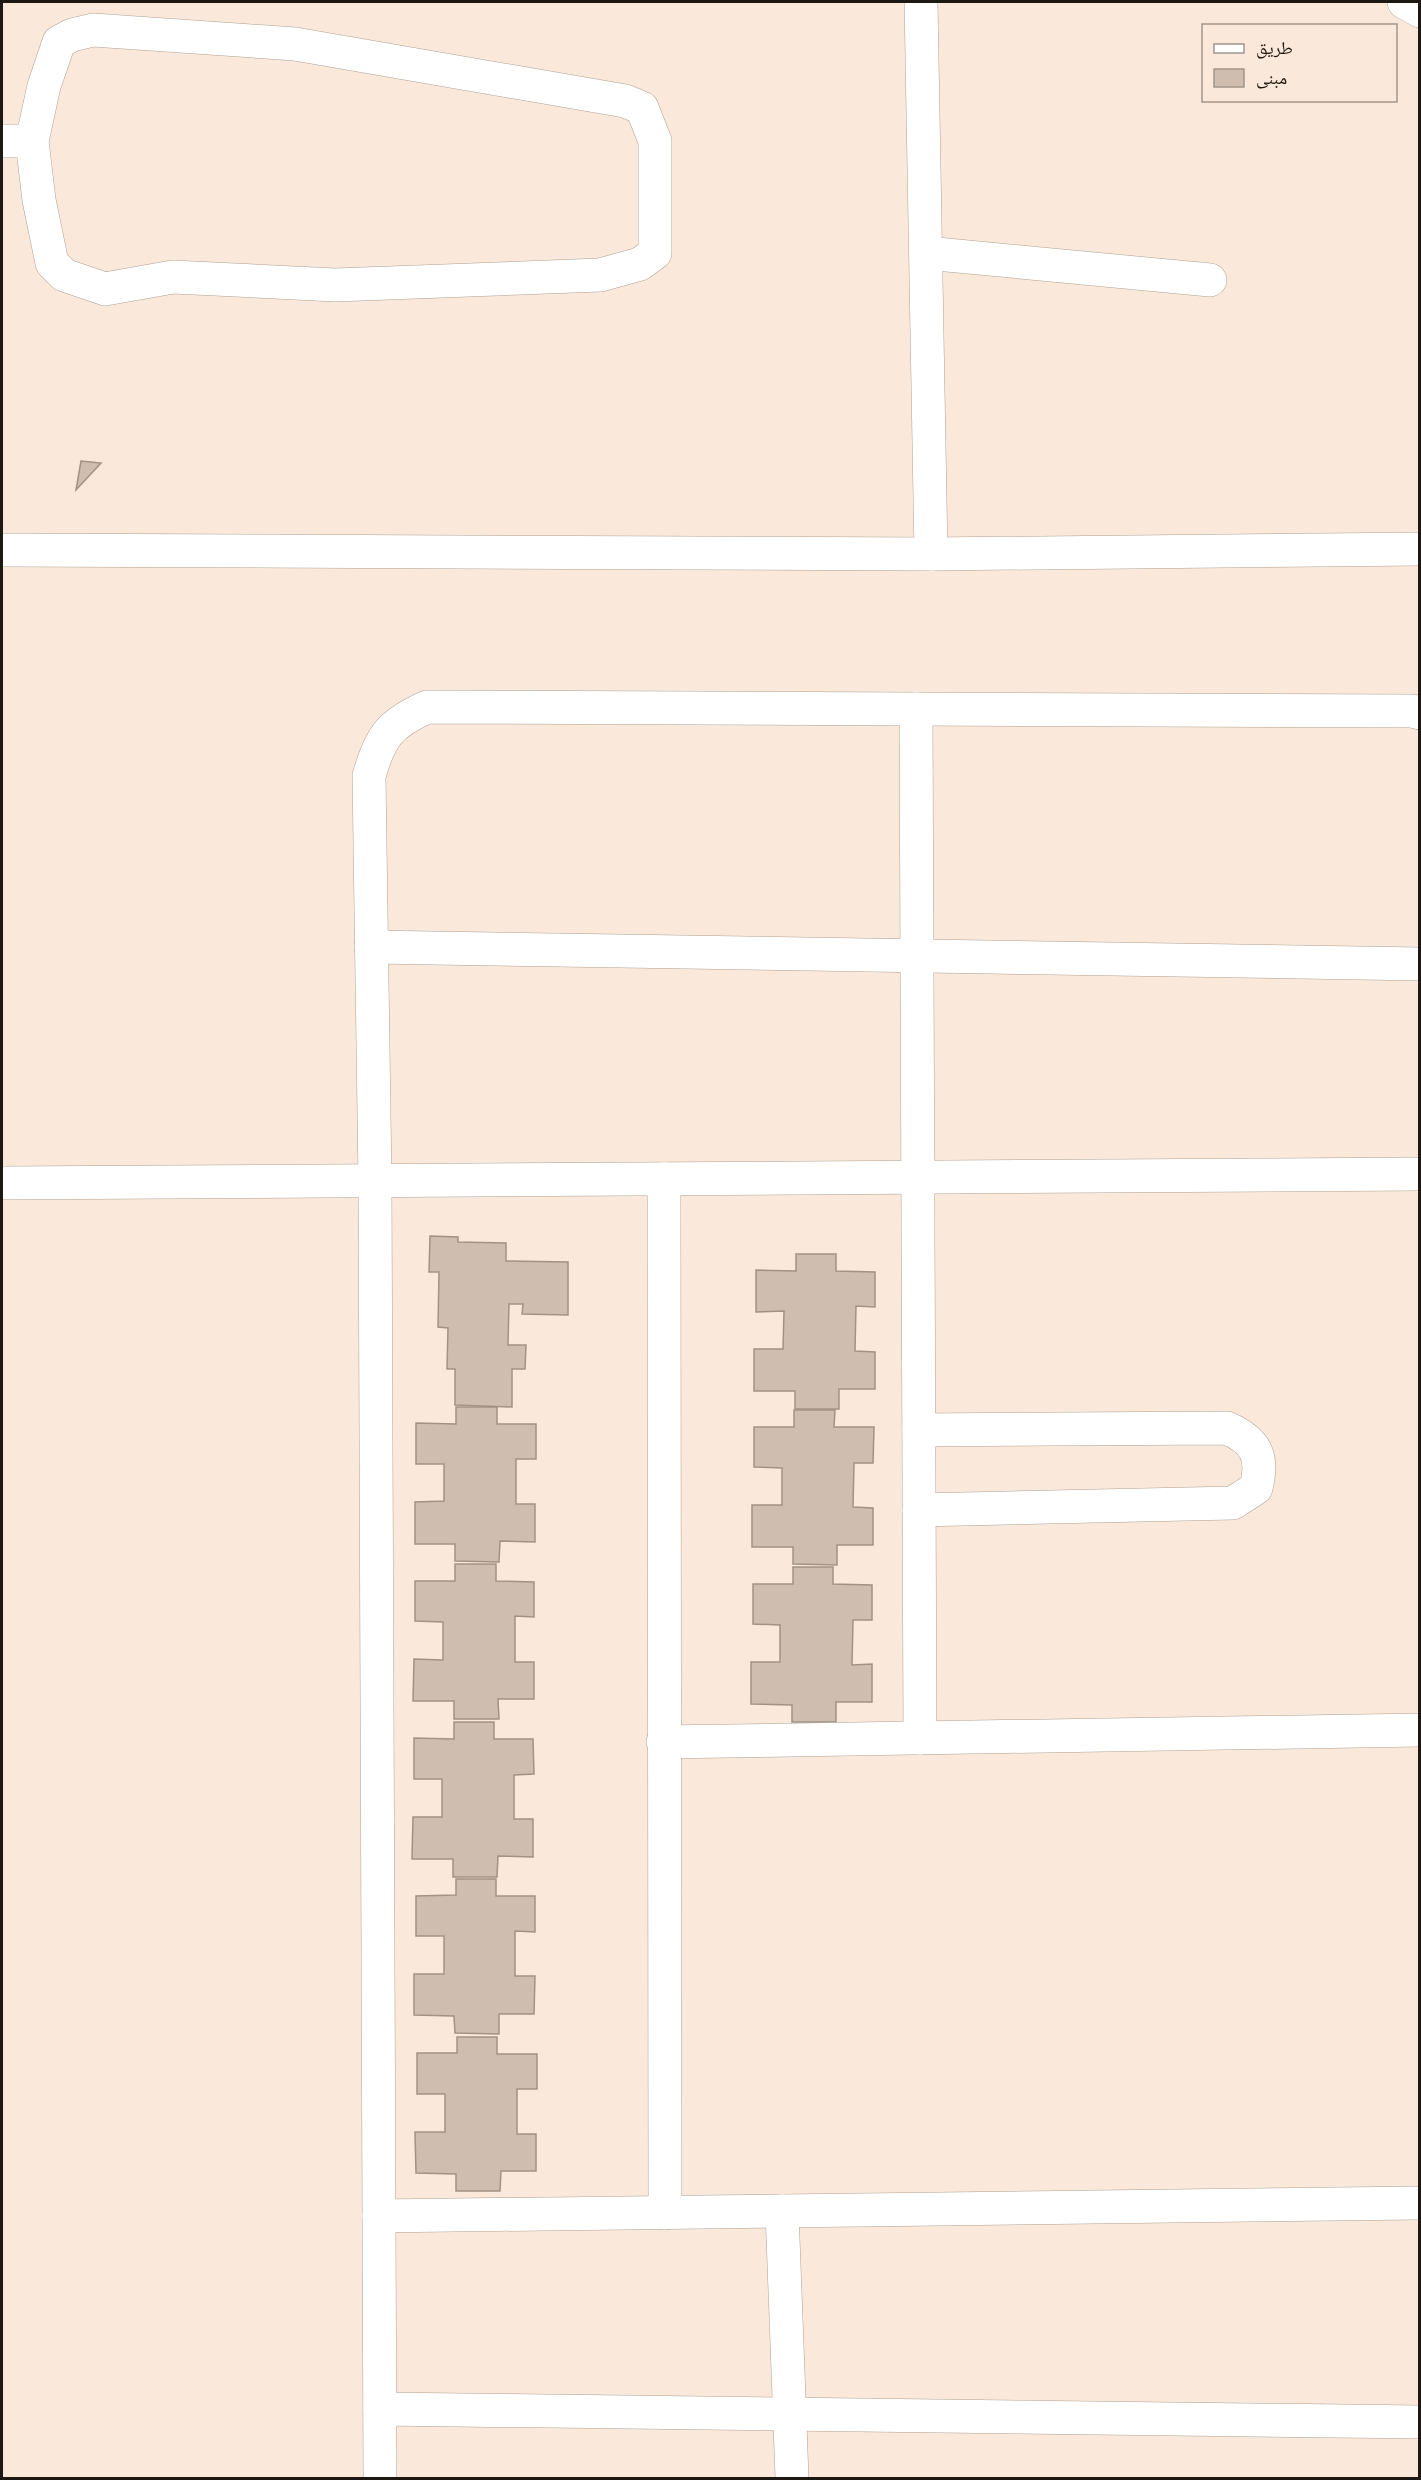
<svg xmlns="http://www.w3.org/2000/svg" width="1421" height="2480" font-family="'Archivo Narrow','Noto Naskh Arabic',sans-serif">
  <rect width="100%" height="100%" fill="#fae9da"/>
  <!-- building -->
  <g fill="#cfbeb0" stroke="#a29285" stroke-width="1.5">
    <path d="M81,461L101,463L76,490Z"/>
    <path d="M430,1236L458,1237V1242L506,1243V1261L568,1262V1315L522,1314L523,1304H509L508,1345H526L525,1369H512V1407L455,1405V1369H447L448,1328L438,1327L439,1272H429Z"/>
    <path d="M796,1254H836V1271L875,1272V1307L856,1306L855,1351L875,1352V1389H839V1409H795V1391H754V1349H783L784,1311L756,1312V1270L796,1271Z"/>
    <path d="M456,1407H497V1424H536V1459H516V1504H535V1542L500,1541L499,1562L455,1561V1544H415V1502L444,1501V1464H416V1423L456,1424Z"/>
    <path d="M794,1410H835L834,1427H874L873,1463H854L853,1507L873,1508V1545H837V1565L793,1564V1547H752V1505H782V1468L754,1467V1427H794Z"/>
    <path d="M455,1564H496V1581L534,1582V1617L515,1616V1662H534V1699H498L499,1719H454V1701H413L414,1659L443,1660V1622L415,1621V1581H455Z"/>
    <path d="M793,1567H833V1584L872,1585V1620H853L852,1665L872,1664V1702H836V1722H792V1705L751,1704V1662H780V1625L753,1624V1584H793Z"/>
    <path d="M454,1722H494V1739H533L534,1774L514,1775V1819H533V1857L498,1856L497,1877H453V1859H412L413,1817H442V1779H414V1738L454,1739Z"/>
    <path d="M456,1879H496V1896H535V1932L515,1931V1976H535L534,2014H499V2034L455,2033L454,2016L414,2015V1974H444V1936H416V1896L456,1895Z"/>
    <path d="M457,2037H497V2054H537V2089H517V2134H536V2171H501L500,2191H456V2174L416,2173L415,2132H445V2094H417V2053H457Z"/>
  </g>
  <g fill="none" stroke-linecap="round" stroke-linejoin="round">
    <defs>
      <g id="minor">
        <path d="M921,2L931,554"/>
        <path d="M93,30L295,44L625,101L642,108L655,141V253L640,264L600,275L335,285L173,277L105,289L64,275L52,263L39,200L32,141L44,86L59,42L72,35Z"/>
        <path d="M2,141H32"/>
        <path d="M926,253L1210,280"/>
        <path d="M2,550L931,554L1420,549"/>
        <path d="M916,709L920,1738"/>
        <path d="M371,947L1420,964"/>
        <path d="M664,1179L665,2213"/>
        <path d="M2,1183L1420,1174"/>
        <path d="M919,1430L1227,1428C1256,1441 1264,1456 1256,1488L1233,1503L919,1510"/>
        <path d="M663,1742L1420,1730"/>
        <path d="M782,2211L792,2478"/>
        <path d="M379,2216L1420,2203"/>
        <path d="M380,2409L1420,2422"/>
        <path d="M380,2478L375,1181L369,776C380,737 389,724 427,707L1412,711L1420,713"/>
      </g>
      <path id="major" d="M1404,2L1420,11"/>
    </defs>
    <!-- minor casing -->
    <use href="#minor" stroke="#b0a092" stroke-width="34"/>
    <!-- major casing -->
    <use href="#major" stroke="#b0a092" stroke-width="34"/>
    <!-- minor -->
    <use href="#minor" stroke="#fff" stroke-width="33"/>
    <!-- major -->
    <use href="#major" stroke="#fff" stroke-width="33"/>
  </g>
  <!-- border -->
  <rect width="1421" height="2480" fill="none" stroke="#1e1813" stroke-width="6"/>
  <!-- legend -->
  <rect x="1202" y="24" width="195" height="78" fill="#fae9da" stroke="#a2958a" stroke-width="1.5"/>
  <rect x="1214" y="44" width="30" height="9" fill="#ffffff" stroke="#a2958a" stroke-width="1.5"/>
  <text x="1256" y="54" font-size="18" fill="#1e1813">طريق</text>
  <rect x="1214" y="69" width="30" height="18" fill="#cfbeb0" stroke="#a2958a" stroke-width="1.5"/>
  <text x="1256" y="84" font-size="18" fill="#1e1813">مبنى</text>
</svg>
